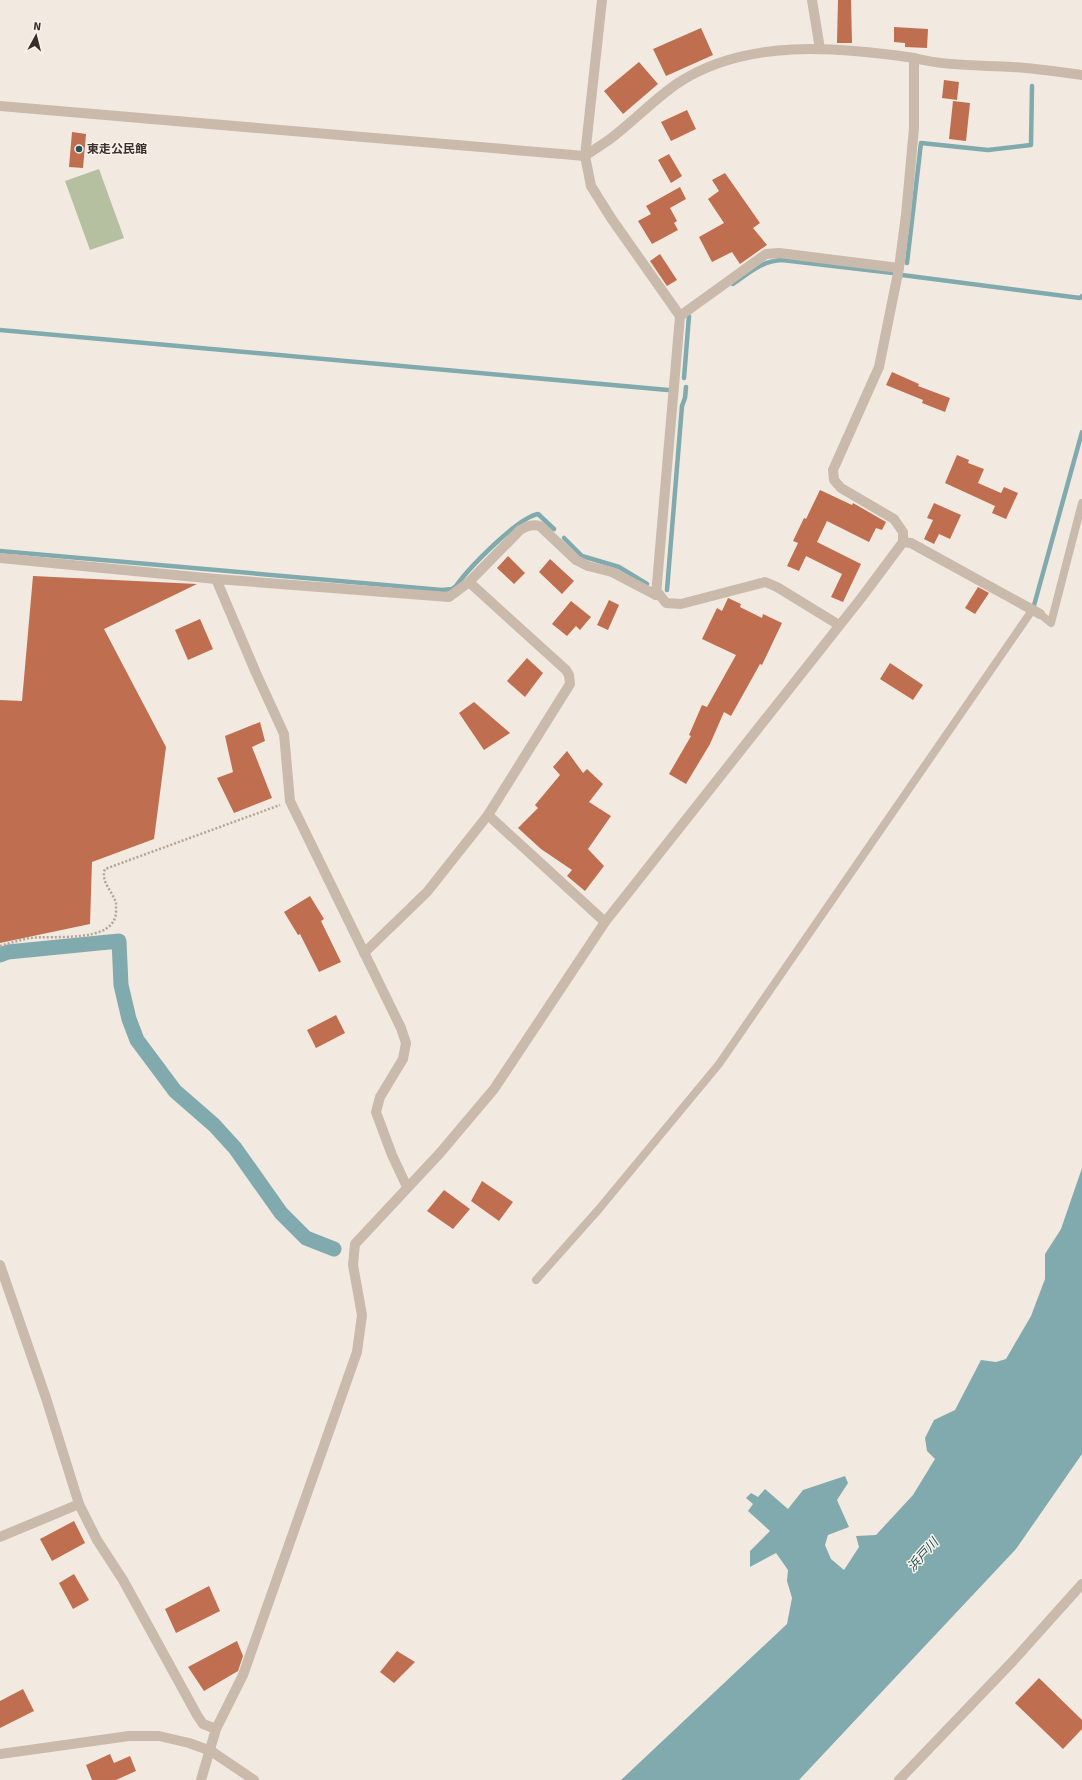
<svg xmlns="http://www.w3.org/2000/svg" width="1082" height="1780" font-family="Signika,'Noto Sans JP',sans-serif">
  <rect width="100%" height="100%" fill="#f2eae0"/>
  <!-- green -->
  <path fill="#b5c0a0" d="M99,169L124,238L90,250L65,181Z"/>
  <!-- water -->
  <path fill="#80aaad" d="M1082,1168V1454L1016,1549L799,1780H621L787,1624L792,1598L787,1581L788,1570L776,1553L750,1567V1551L770,1531L748,1511L753,1504L746,1498L751,1493L758,1497L765,1489L788,1509L803,1490L845,1476L848,1483L837,1500L849,1527L828,1535L825,1545L831,1559L844,1570L859,1547L856,1536L876,1535L913,1495L935,1459L927,1451L925,1438L934,1420L955,1410L981,1360L996,1362L1006,1359L1031,1316L1045,1279V1254L1061,1229Z"/>
  <g fill="none" stroke-linecap="round" stroke-linejoin="round">
    <!-- stream -->
    <g stroke="#80aaad" stroke-width="4.5">
      <path d="M907,263L921,143L988,150L1031,145L1032,86"/>
      <path d="M902,275L1080,298L1082,296"/>
      <path d="M733,284C749,273 761,261 782,260L893,273"/>
      <path d="M0,330L668,390"/>
      <path d="M684,378L689,316"/>
      <path d="M564,538L582,556L619,567L647,584"/>
      <path d="M0,551L442,590L452,589L456,586C469,568 517,518 538,514L554,529"/>
      <path d="M667,590L682,406L685,398L686,387"/>
      <path d="M1033,609L1082,432"/>
    </g>
    <!-- canal -->
    <path stroke="#80aaad" stroke-width="15" d="M0,955L8,952L119,941L121,985L129,1019L137,1040L175,1091L214,1125L235,1148L281,1213L306,1238L334,1249"/>
  </g>
  <!-- building -->
  <g fill="#bf6e50">
    <path d="M838,0H851L852,43H837Z"/>
    <path d="M894,27L928,29L927,48L905,47V43L894,42Z"/>
    <path d="M701,28L713,55L666,76L653,49Z"/>
    <path d="M639,62L658,84L623,114L604,91Z"/>
    <path d="M944,80L959,82L957,100L942,98Z"/>
    <path d="M953,101L970,103L966,141L949,139Z"/>
    <path d="M687,110L696,129L671,141L661,122Z"/>
    <path d="M72,132L86,134L83,168L69,167Z"/>
    <path d="M669,154L682,176L671,183L658,160Z"/>
    <path d="M725,173L760,223L753,228L767,245L740,264L732,252L712,262L699,237L724,223L708,199L719,191L712,180Z"/>
    <path d="M680,187L686,199L670,208L677,221L674,223L678,230L652,244L638,221L651,214L646,206Z"/>
    <path d="M660,254L677,280L667,286L650,261Z"/>
    <path d="M892,372L919,384L918,386L950,398L945,412L922,403L923,400L886,385Z"/>
    <path d="M957,455L969,460L968,463L984,469L978,483L1001,493L1004,487L1018,493L1006,519L992,513L995,506L945,483Z"/>
    <path d="M820,490L852,505L853,503L886,522L882,530L876,528L869,542L827,521L817,542L861,564L843,602L831,597L842,574L806,556L799,571L787,566L798,543L793,541L804,518L806,519Z"/>
    <path d="M934,503L961,515L950,539L939,534L934,544L924,539L933,520L927,518Z"/>
    <path d="M508,556L525,573L514,584L497,568Z"/>
    <path d="M550,559L574,581L562,594L539,572Z"/>
    <path d="M33,576L197,584L104,629L166,747L154,839L92,862L90,924L0,943V700L22,701Z"/>
    <path d="M978,587L989,593L975,614L965,608Z"/>
    <path d="M728,598L741,604L740,607L762,618L763,614L782,623L762,665L760,664L731,716L724,712L710,744L686,784L669,774L691,736L689,735L702,705L707,707L736,655L702,639L717,608L722,611Z"/>
    <path d="M609,600L619,605L608,630L597,625Z"/>
    <path d="M571,601L591,617L580,630L576,626L567,636L552,624Z"/>
    <path d="M200,619L213,649L188,660L175,630Z"/>
    <path d="M527,658L543,673L525,697L507,681Z"/>
    <path d="M890,663L923,685L913,700L880,679Z"/>
    <path d="M474,702L510,733L484,750L459,713Z"/>
    <path d="M260,722L265,741L252,747L272,798L234,813L217,778L233,772L225,736Z"/>
    <path d="M567,751L583,773L587,769L603,784L589,802L611,816L588,849L604,866L585,891L567,876L572,870L541,849L518,828L538,808L535,805L560,775L553,767Z"/>
    <path d="M310,896L324,919L321,921L341,962L319,972L300,934L298,935L284,912Z"/>
    <path d="M336,1015L345,1033L316,1048L307,1030Z"/>
    <path d="M482,1181L513,1202L499,1221L471,1201Z"/>
    <path d="M444,1190L470,1209L453,1229L427,1211Z"/>
    <path d="M74,1521L85,1543L52,1561L40,1539Z"/>
    <path d="M74,1574L89,1600L73,1609L59,1583Z"/>
    <path d="M209,1586L220,1611L176,1633L165,1609Z"/>
    <path d="M237,1641L243,1656L238,1671L204,1691L188,1667Z"/>
    <path d="M397,1651L415,1662L394,1683L380,1672Z"/>
    <path d="M1039,1678L1082,1720V1729L1063,1749L1015,1703Z"/>
    <path d="M23,1689L34,1711L0,1728V1701Z"/>
    <path d="M110,1754L114,1763L130,1756L136,1771L116,1780H92L86,1765Z"/>
  </g>
  <g fill="none" stroke-linecap="round" stroke-linejoin="round">
    <!-- path -->
    <path stroke="#b5a496" stroke-width="2.5" stroke-dasharray="2 2" stroke-linecap="butt" d="M0,946C10,943 20,940 30,938C52,935 115,944 116,912C116,909 116,906 116,903C113,892 100,881 105,869L280,805"/>
    <!-- service -->
    <g stroke="#c9baac" stroke-width="8">
      <path d="M1040,614L1051,623L1082,503"/>
      <path d="M536,1280L599,1209L719,1064L1033,609"/>
    </g>
    <!-- minor -->
    <g stroke="#c9baac" stroke-width="10">
      <path d="M602,0L585,156L591,186L611,218L680,316L656,595"/>
      <path d="M812,0L820,49"/>
      <path d="M914,58C946,66 978,65 1012,67C1035,68 1059,72 1082,75"/>
      <path d="M0,106L585,156C593,150 602,145 610,139C633,122 653,100 678,83C746,38 837,47 914,58V128L906,215L899,268L879,367L833,470L834,480L841,488L894,519L903,532V542L862,597L605,922L494,1089L440,1153L355,1244L353,1265L362,1315L357,1352L243,1675L216,1729L201,1780"/>
      <path d="M680,316L766,254L779,253L899,268"/>
      <path d="M903,542L911,543L1040,614"/>
      <path d="M0,558L216,579L449,597L469,582L520,530C527,526 532,524 540,526L576,560L588,566L612,572L656,595L659,594L666,603L681,604L765,582L777,587L839,625"/>
      <path d="M216,579L256,673L284,734L290,801L401,1028L406,1043L403,1059L380,1097L376,1112L392,1155L407,1187"/>
      <path d="M488,815L605,922"/>
      <path d="M364,953L427,892L488,815L570,684L569,675L566,670L469,582"/>
      <path d="M0,1265L46,1398L79,1504L97,1540L123,1580L197,1715L203,1724L216,1729"/>
      <path d="M0,1537L79,1504"/>
      <path d="M0,1754L129,1736H159L189,1743L211,1751"/>
      <path d="M899,1780L1013,1661L1082,1584"/>
    </g>
    <!-- tertiary -->
    <path stroke="#c9baac" stroke-width="10" d="M211,1751L254,1780"/>
  </g>
  <!-- markers -->
  <circle fill="#225257" stroke="#f9f3ec" stroke-width="1.5" cx="79" cy="149" r="4"/>
  <g text-anchor="middle" dominant-baseline="central" stroke-width="3" stroke-linejoin="round" paint-order="stroke">
    <!-- poi labels -->
    <g font-size="12" font-weight="bold" fill="#382f2a" stroke="#f9f3ec" text-anchor="start">
      <text x="87" y="149">東走公民館</text>
    </g>
    <!-- water labels -->
    <g font-size="13" font-style="italic" fill="#225257" stroke="#f9f3ec">
      <text transform="translate(923 1555) rotate(-48)">浜戸川</text>
    </g>
  </g>
  <!-- north arrow -->
  <g transform="translate(36 36) rotate(7)" stroke="#f9f3ec" stroke-width="3" paint-order="stroke">
  <path d="M0-3L7 15L0 10L-7 15Z" fill="#382f2a"/>
  <text y="-6" font-size="11" font-weight="bold" text-anchor="middle" fill="#382f2a">N</text>
  </g>
</svg>
